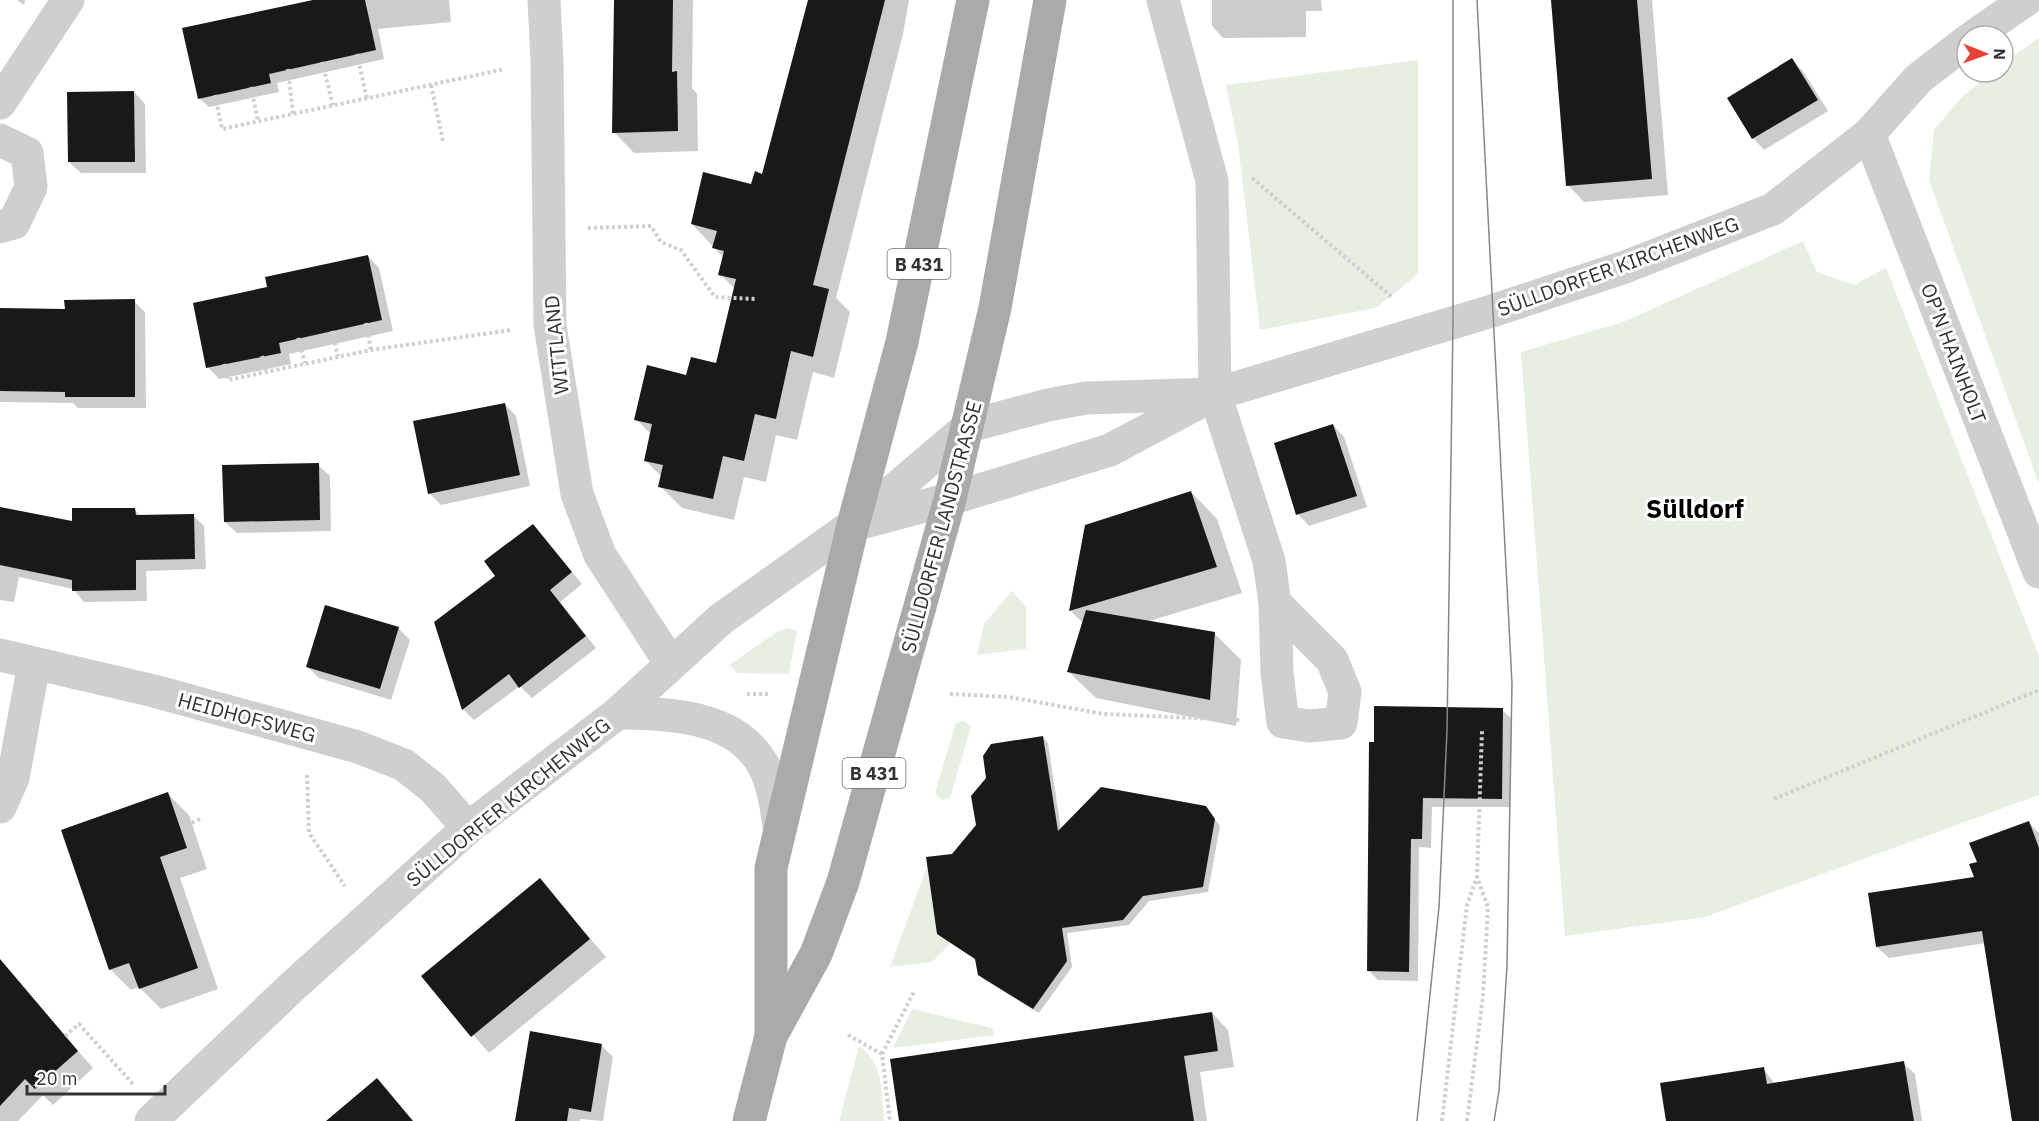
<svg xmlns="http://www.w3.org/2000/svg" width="2039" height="1121" font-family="'IBM Plex Sans',sans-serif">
  <rect width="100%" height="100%" fill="#fff"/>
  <!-- green -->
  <g fill="#e6efe1">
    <path d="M2039,38V484L1929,180L1934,130L1962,97L1992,72H2003V63Z"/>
    <path d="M1418,60V274L1376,308L1260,330L1238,144L1226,85Z"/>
    <path d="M1803,241L1817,272L1854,285L1886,268L2039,656V795L1705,917L1565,936L1521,352L1623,322Z"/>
    <path d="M1012,591L1026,607V649L977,655L984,624Z"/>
    <path d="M787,628L797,631L789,674L737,673L729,665L777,632Z"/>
    <path d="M964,721L971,727L950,798L941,800L935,793L956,723Z"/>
    <path d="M927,867L937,934L951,943L932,962L890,967Z"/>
    <path d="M912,1009L992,1028L995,1035L893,1048Z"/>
    <path d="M859,1046C885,1064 881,1092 884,1121H839Z"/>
  </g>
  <!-- shadow -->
  <g fill="#0003">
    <path d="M17,0H25L24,5Z"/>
    <path d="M321,0H449L451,22L378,29L384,59L277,83L279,92L209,107L199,98Z"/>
    <path d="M616,0H693L692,88L697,94L698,151L634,153L614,132Z"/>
    <path d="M809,0H909L903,34L836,298L850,312L834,378L813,372L797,440L776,435L766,482L744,477L734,520L682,508L660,486L662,477L646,461L652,435L636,419L688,377L717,365L735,289L720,274L724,258L692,224L763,176Z"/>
    <path d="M1212,0H1321L1322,11H1306V37L1223,38L1212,26Z"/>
    <path d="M1552,0H1652L1668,195L1584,202L1568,185Z"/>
    <path d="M1792,60L1803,71L1828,111L1764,150L1753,138Z"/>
    <path d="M134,92L145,104L146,173H81L69,162Z"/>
    <path d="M368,256L379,268L393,331L289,354L291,364L219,379L208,367L269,288Z"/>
    <path d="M134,301L145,312L146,408H78L73,403L0,402V309L66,310Z"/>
    <path d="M505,404L516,416L530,486L441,505L429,493Z"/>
    <path d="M1333,425L1344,437L1367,507L1309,526L1298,514Z"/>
    <path d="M318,465L330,476L331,531L237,533L225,522Z"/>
    <path d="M1191,492L1217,519L1242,593L1146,622L1214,633L1241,660L1236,726L1096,698L1069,672L1083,623L1070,610Z"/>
    <path d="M0,509L73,523L135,510L142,517L193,515L204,526L206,569L146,571L147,601L84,602L73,589L19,577L14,602L0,600Z"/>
    <path d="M533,526L582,584L560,602L596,648L532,698L520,686L474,720L463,709L497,576Z"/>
    <path d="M398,628L410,640L391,700L319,678L308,667Z"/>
    <path d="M1502,710L1512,719L1510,807H1432L1431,848L1419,847L1418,981L1378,980L1368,970L1371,744Z"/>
    <path d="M1043,737L1048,743L1061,830L1205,807L1220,826L1208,892L1149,901L1129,925L1067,933L1072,967L1039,1013L985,980L979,974L977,960L939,933L953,855L978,826Z"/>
    <path d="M168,794L189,815L207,869L180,878L218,989L161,1009L139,987L131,990L110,969Z"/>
    <path d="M2029,823L2039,833V1121H2014L1986,943L1889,958L1877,947L1976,878L1979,862Z"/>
    <path d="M540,880L606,957L489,1053L423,977Z"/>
    <path d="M5,968L93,1068L53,1105L43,1095L18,1121H0V973Z"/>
    <path d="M1212,1013L1228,1030L1234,1067L1200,1072L1207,1121H900Z"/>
    <path d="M602,1046L613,1057L603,1121L580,1119V1121H516Z"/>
    <path d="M1903,1063L1915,1074L1922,1121H1667L1763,1068L1775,1084Z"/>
  </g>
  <!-- building -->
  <g fill="#191919">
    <path d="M313,0H365L376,50L269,74L271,83L198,99L182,28Z"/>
    <path d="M614,0H673L672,72L677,71L678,131L612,133Z"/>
    <path d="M808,0H885L813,285L829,289L813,357L791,351L776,419L755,414L744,461L723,456L713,499L658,487L663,465L644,461L652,424L634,420L647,365L686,375L691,357L716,363L736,279L718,275L724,251L712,248L717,231L691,224L703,172L751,184L755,171L762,174Z"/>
    <path d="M1551,0H1637L1652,179L1566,186Z"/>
    <path d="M1792,58L1818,100L1752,139L1727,98Z"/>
    <path d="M134,91L135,162H68L67,92Z"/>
    <path d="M368,255L382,320L279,343L281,353L206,368L193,303L267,287L265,277Z"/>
    <path d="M135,299V397H65V392L0,391V308L65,309L64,300Z"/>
    <path d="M505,403L520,475L428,494L413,421Z"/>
    <path d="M1333,424L1357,496L1296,515L1274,443Z"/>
    <path d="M319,463L320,520L224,522L222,465Z"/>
    <path d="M1191,491L1217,567L1069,611L1085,525Z"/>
    <path d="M0,507L72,521V508H135L136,515L194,514L195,559L136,560V590L72,591V580L0,565Z"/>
    <path d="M533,524L572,572L550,590L586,636L519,688L509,674L462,710L434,622L495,576L484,561Z"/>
    <path d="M325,605L399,627L380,689L306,667Z"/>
    <path d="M1086,610L1215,632L1210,700L1067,672Z"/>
    <path d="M1374,706L1503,708L1502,799L1423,798L1422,839H1411L1409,972L1367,971L1369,742H1374Z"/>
    <path d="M1043,736L1058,831L1101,787L1206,806L1215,819L1203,887L1143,896L1123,920L1062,928L1067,961L1033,1009L978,975L975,959L937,934L926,857L952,854L976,825L971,796L986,778L983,756L991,744Z"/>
    <path d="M168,792L187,848L160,857L198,968L139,989L129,963L109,970L61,830Z"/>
    <path d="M2029,821L2039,848V1121H2012L1982,931L1876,947L1868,893L1974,877L1969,864L1977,862L1969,843Z"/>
    <path d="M540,878L590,939L471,1037L421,976Z"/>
    <path d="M0,959L78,1051L35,1089L25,1079L0,1106Z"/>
    <path d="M1212,1012L1218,1051L1184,1056L1194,1121H899L890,1059Z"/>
    <path d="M530,1031L602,1044L591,1112L569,1108L567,1121H515Z"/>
    <path d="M1904,1061L1914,1121H1666L1660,1083L1764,1067L1767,1084Z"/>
    <path d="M377,1078L413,1121H326Z"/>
  </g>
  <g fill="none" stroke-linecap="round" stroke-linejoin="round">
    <!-- path -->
    <g stroke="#cfcfcf" stroke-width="4" stroke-dasharray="3 3" stroke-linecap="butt">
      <path d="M357,54L367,99"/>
      <path d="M322,62L333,105"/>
      <path d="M288,69L293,114"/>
      <path d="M431,85L443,141"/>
      <path d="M251,87L258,121"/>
      <path d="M215,95L222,129L505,69"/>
      <path d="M1252,178L1393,298"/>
      <path d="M588,228L651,226L661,242L681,250L715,297L755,299"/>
      <path d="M366,323L371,350"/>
      <path d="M332,331L338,356"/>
      <path d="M298,338L305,363"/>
      <path d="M142,351L144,410"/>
      <path d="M262,356L266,372"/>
      <path d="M224,364L228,380L371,350L511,330"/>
      <path d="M747,694H769"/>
      <path d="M950,694L1009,697L1104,714L1242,720"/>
      <path d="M307,775L309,833L345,886"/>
      <path d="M1774,799L2039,690"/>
      <path d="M181,828L202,818"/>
      <path d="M848,1035L882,1054L890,1121"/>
      <path d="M65,1036L79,1024L133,1084"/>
      <path d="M882,1054L914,992"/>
      <path d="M1442,1121L1467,905L1477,877L1482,731"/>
      <path d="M1467,1121L1483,996L1488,907L1477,877"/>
    </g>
    <!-- minor -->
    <g stroke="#cfcfcf" stroke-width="33">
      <path d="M544,0L547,60L550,325L577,494L600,555L671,664"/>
      <path d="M1163,0L1212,181L1215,394L1269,561L1275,603L1277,673L1283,722L1309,726L1341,723L1345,692L1332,660L1275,603"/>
      <path d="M1974,36L2026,0"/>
      <path d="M0,103L68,0"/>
      <path d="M1869,134L2039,572"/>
      <path d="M0,140L27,153L31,187L14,223L0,227"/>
      <path d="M861,523L950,499L1110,450L1215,394L1492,311L1625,267L1773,209L1869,134L1918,79L1967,41"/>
      <path d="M0,655L154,691L358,747L404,765L433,788L468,828"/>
      <path d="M618,713C667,714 733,714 762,763C773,782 776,805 779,826"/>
      <path d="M0,807L13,778L34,664"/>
      <path d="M151,1121L293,986L468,828L618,713L721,619L853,525L969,426L1048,405L1086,398L1215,394"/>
    </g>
    <!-- major -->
    <g stroke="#aaa" stroke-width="33">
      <path d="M771,1034V868L853,525L902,342L973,0"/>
      <path d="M749,1121L771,1036L816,954L843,882L950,499L995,308L1050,0"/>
    </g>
    <!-- tram -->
    <g stroke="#878787" stroke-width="1.5">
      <path d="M1477,0L1512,684L1507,966L1499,1091L1494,1121"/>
      <path d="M1417,1121L1439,907L1447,731L1453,321V0"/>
    </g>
  </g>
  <g text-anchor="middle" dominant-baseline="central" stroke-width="6" stroke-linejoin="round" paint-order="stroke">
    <!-- shield labels -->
    <g fill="#fff" stroke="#707070" stroke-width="1.5">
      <rect x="887.5" y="249" width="63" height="30" rx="4.5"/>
      <rect x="842.5" y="758" width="63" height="30" rx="4.5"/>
    </g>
    <g font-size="18" font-weight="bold" fill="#323232">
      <text x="919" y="264">B 431</text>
      <text x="874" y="773">B 431</text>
    </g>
    <!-- street labels -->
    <g font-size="20" fill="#323232" stroke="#fff">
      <text transform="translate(1618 266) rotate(-20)">SÜLLDORFER KIRCHENWEG</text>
      <text transform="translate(556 345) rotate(-96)">WITTLAND</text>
      <text transform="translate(1954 353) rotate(69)">OP'N HAINHOLT</text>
      <text transform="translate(941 527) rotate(-75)">SÜLLDORFER LANDSTRASSE</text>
      <text transform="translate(247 717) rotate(15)">HEIDHOFSWEG</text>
      <text transform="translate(508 802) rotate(-39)">SÜLLDORFER KIRCHENWEG</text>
    </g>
    <!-- district labels -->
    <g font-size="26" font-weight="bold" fill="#000" stroke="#fff">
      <text x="1695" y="508">Sülldorf</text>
    </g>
  </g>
  <!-- north arrow -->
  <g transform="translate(1985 54) rotate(91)"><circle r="28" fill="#ffffff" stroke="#adadad" stroke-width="1.5"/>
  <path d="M0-4.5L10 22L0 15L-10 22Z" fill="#ea4134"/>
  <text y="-9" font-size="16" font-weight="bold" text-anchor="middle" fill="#323232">N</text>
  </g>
  <!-- scale -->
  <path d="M27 1085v9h138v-9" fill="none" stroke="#323232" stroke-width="3"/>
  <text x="36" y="1085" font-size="18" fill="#323232" stroke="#ffffff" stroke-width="4.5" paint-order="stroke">20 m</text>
</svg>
